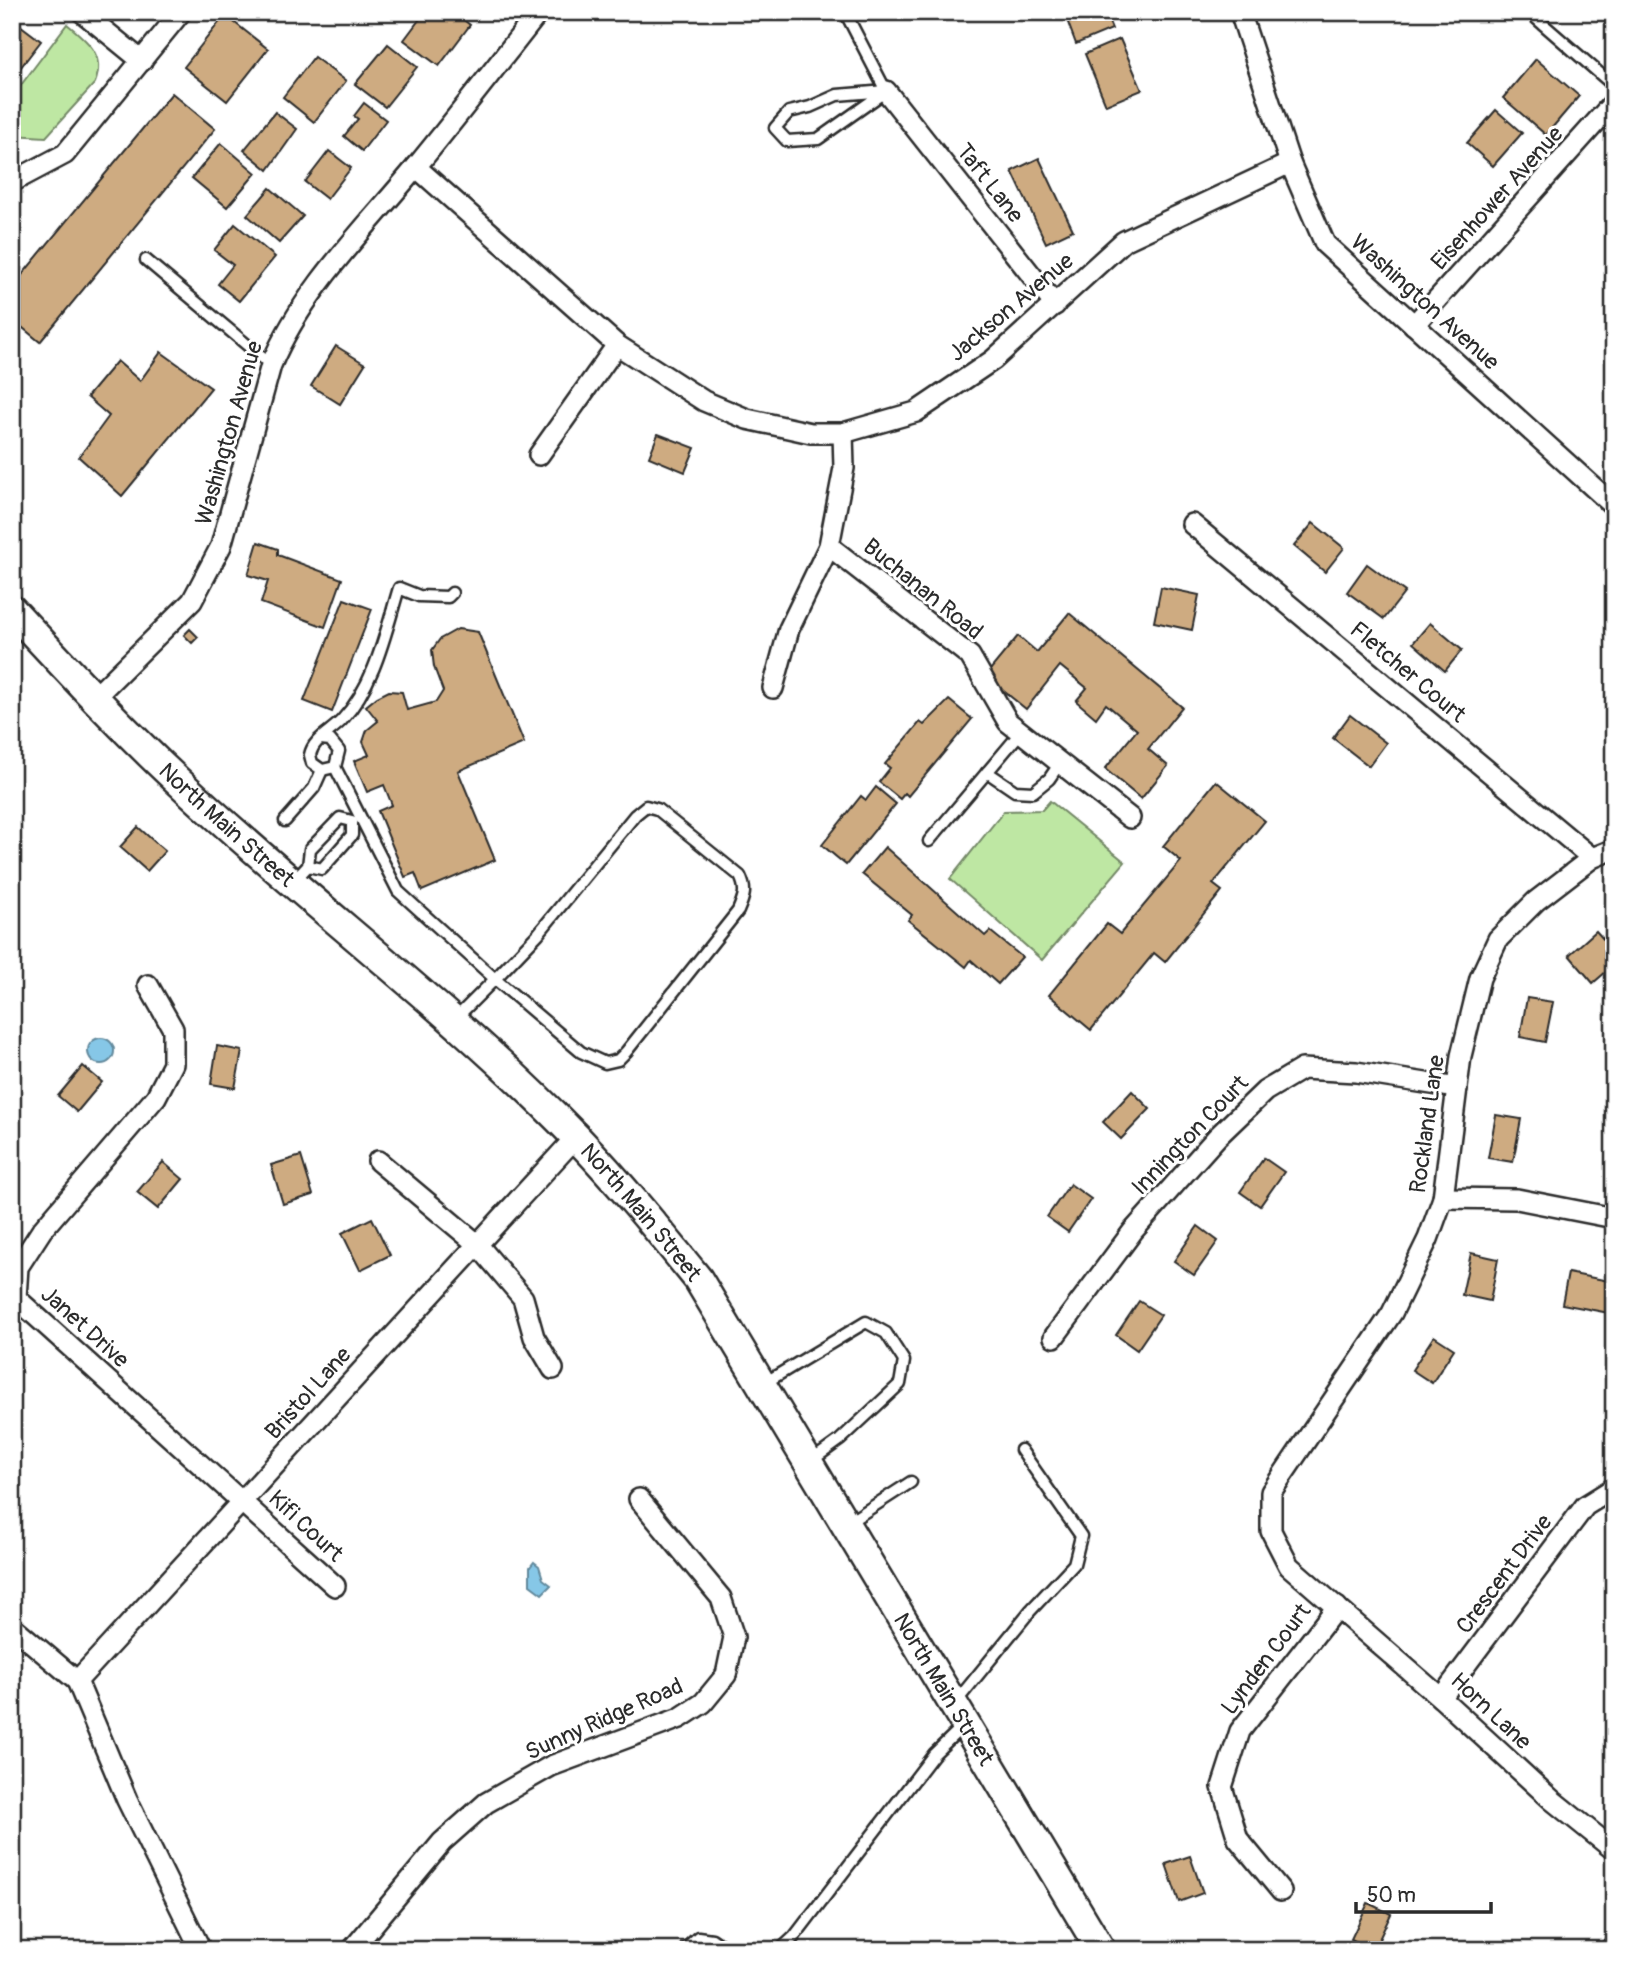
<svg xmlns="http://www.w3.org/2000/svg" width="1626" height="1962" font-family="Pangolin,sans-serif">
  <rect width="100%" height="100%" fill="#fff"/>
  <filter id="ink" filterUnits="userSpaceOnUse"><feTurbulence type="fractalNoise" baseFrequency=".0143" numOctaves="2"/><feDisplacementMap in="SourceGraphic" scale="14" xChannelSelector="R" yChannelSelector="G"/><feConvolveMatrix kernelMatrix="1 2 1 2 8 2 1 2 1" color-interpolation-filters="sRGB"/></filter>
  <g filter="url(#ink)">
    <!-- green -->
    <g fill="#bee7a3" stroke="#748967" stroke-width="2">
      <path d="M67,24C87,41 106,54 95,83L46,137L12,135V97Z"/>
      <path d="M1050,801L1125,862L1042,960L950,879L1004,811L1042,810Z"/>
    </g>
    <!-- water -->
    <g fill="#86c7e7" stroke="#62899c" stroke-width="2">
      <circle cx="101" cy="1051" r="13"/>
      <path d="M534,1562L539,1566L543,1579L551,1585L542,1594L530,1585V1567Z"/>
    </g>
    <!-- building -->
    <g fill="#ceab81" stroke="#2b2b2b" stroke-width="2">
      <path d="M124,12H138L133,19Z"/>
      <path d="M425,12H454L470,25L439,66L404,40Z"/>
      <path d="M1064,12H1105L1112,29L1076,44Z"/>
      <path d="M225,15L268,49L227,101L184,67Z"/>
      <path d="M12,19L41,41L14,76L12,74Z"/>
      <path d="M1120,39L1142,90L1106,105L1085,54Z"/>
      <path d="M388,44L417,67L385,107L355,84Z"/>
      <path d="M314,57L346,81L314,122L283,97Z"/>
      <path d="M1536,59L1579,96L1546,135L1503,98Z"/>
      <path d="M172,93L215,129L40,342L12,319V287Z"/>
      <path d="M364,103L386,120L362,151L344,136L358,119L354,116Z"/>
      <path d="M1496,110L1522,133L1493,166L1467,143Z"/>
      <path d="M275,112L297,129L268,170L244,150Z"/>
      <path d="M221,143L256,173L227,207L192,178Z"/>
      <path d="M329,151L351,168L327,199L305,182Z"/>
      <path d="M1039,158L1073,230L1046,243L1012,171Z"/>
      <path d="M270,188L303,216L279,243L247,215Z"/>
      <path d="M235,224L275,257L239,301L218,284L233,265L214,250Z"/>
      <path d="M336,346L365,364L340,404L311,386Z"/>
      <path d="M161,352L211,388L122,496L79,457L109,416L87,397L117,361L140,381Z"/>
      <path d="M658,434L695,448L685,472L649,457Z"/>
      <path d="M1313,523L1344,548L1325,572L1294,546Z"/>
      <path d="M258,542L278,549V555L342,579L325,627L261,603L268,581L248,575Z"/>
      <path d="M1367,564L1405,592L1384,619L1347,592Z"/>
      <path d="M1161,587L1199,595L1192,630L1154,622Z"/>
      <path d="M344,599L372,609L332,712L304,701Z"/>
      <path d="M1069,613L1182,707L1148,749L1168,766L1141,799L1105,769L1137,730L1106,704L1096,718L1076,701L1087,688L1060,666L1026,709L985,676L1018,636L1037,652Z"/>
      <path d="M1430,623L1462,650L1445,671L1413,643Z"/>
      <path d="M190,629L198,637L192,643L184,635Z"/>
      <path d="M458,629L478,632L524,743L458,771L495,860L422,891L415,873L405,877L378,811L392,805L384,785L367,792L354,761L369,755L363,742L367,730L378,721L366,706L377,697L389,691L402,692L407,710L436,702L443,691L434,667L432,650L440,639Z"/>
      <path d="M949,700L972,719L908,796L905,793L900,799L879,782L890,768L885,764L920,722L924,725Z"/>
      <path d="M1350,715L1386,743L1369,766L1333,738Z"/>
      <path d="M1216,781L1265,821L1213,884L1222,891L1165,962L1154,953L1091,1030L1049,995L1107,924L1120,934L1181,861L1163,846Z"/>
      <path d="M876,787L896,804L846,865L822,845L861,796L866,800Z"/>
      <path d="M138,827L165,851L147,871L120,847Z"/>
      <path d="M885,847L985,936L990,931L1022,957L998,984L971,960L966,967L908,920L912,915L862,874Z"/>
      <path d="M1596,931L1614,951V965L1593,983L1569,955Z"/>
      <path d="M1527,998L1553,1002L1545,1042L1520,1037Z"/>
      <path d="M217,1046L242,1051L235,1088L211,1084Z"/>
      <path d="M83,1066L102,1082L77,1112L58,1096Z"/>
      <path d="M1132,1091L1150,1109L1121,1139L1103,1122Z"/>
      <path d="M1496,1115L1521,1119L1513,1162L1488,1158Z"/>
      <path d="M301,1156L313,1195L283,1204L271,1165Z"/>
      <path d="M1264,1158L1284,1172L1260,1206L1240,1192Z"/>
      <path d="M163,1162L183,1179L158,1209L137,1192Z"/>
      <path d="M1070,1184L1091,1199L1068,1232L1047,1217Z"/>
      <path d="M372,1218L390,1255L360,1270L342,1233Z"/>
      <path d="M1198,1226L1218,1241L1194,1275L1174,1261Z"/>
      <path d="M1471,1253L1498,1259L1490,1301L1462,1295Z"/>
      <path d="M1568,1273L1614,1282L1609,1313L1562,1304Z"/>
      <path d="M1139,1301L1161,1315L1137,1350L1116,1335Z"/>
      <path d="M1434,1336L1454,1349L1432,1383L1412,1370Z"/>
      <path d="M1190,1856L1203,1893L1179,1902L1166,1864Z"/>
      <path d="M1368,1903L1391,1914L1374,1950L1351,1939Z"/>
    </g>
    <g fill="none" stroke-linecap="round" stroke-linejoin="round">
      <defs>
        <g id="lane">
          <path d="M845,12L886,91"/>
          <path d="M1529,12L1614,86"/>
          <path d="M886,91L818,139L787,141L775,128L789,112L810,107L837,95Z"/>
          <path d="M146,260L271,365"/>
          <path d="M452,593L448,597L419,596L399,588C385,634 375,684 342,720C331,732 313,739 310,755L312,763L322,770L335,767L398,891L495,979L454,1020"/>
          <path d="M321,739L330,740L339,751L335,767"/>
          <path d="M987,772L1015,791L1033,792L1049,779L1060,763"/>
          <path d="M646,806L657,809L740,876C747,890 744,897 738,911L626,1052L618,1060L605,1063L581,1052L495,979L538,934L635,815Z"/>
          <path d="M285,821L314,788L322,770"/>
          <path d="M929,841L1021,732"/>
          <path d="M293,882L308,866L310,849L340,818L352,821V835L322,869L308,866"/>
          <path d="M763,1384L866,1322L886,1333L904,1361L900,1384L840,1440L811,1461"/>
          <path d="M846,1524L911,1482"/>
          <path d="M956,1702L1030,1611L1074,1564L1081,1536L1021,1450"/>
          <path d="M684,1950L698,1937L712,1939L728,1950"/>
          <path d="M780,1950L794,1937L934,1754L963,1726"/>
        </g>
        <g id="street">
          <path d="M82,12L142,61"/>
          <path d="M1240,12L1290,163L1325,244L1614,506"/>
          <path d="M886,91L1055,305"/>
          <path d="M416,167L617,345L704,401L747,419L811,433H843L916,412L993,360L1124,241L1290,163"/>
          <path d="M12,182L65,154L181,12"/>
          <path d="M1414,325L1614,102"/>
          <path d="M539,455L617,345"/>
          <path d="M1192,524L1592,858"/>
          <path d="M829,546L970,656L1008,722L1130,818"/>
          <path d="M773,688L789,629L829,546L844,468L843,433"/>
          <path d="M94,698L192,601L221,546L271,365C303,289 364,230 416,167C458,116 498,64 539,12"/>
          <path d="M1614,849L1592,858L1536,901L1498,939L1480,978L1461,1056L1443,1198L1428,1239L1392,1313L1271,1492V1531L1289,1566L1441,1698L1552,1800L1614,1850"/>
          <path d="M378,1161L477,1244L523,1298L534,1337L553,1369"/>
          <path d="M1443,1198L1517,1199L1614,1218"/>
          <path d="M16,1298L335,1586"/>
          <path d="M16,1298L18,1267L42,1230L156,1097L173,1064V1029L148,985"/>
          <path d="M1054,1337L1133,1231L1217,1137L1265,1091L1302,1069L1356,1072L1457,1088"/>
          <path d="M12,1626L77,1681L127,1800L201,1950"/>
          <path d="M77,1681L576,1137"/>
          <path d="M1441,1698L1585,1506L1614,1488"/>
          <path d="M1281,1891L1238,1839L1222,1787L1240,1731L1337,1607"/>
          <path d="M352,1950L442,1842L486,1803L551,1766L680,1718L703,1703L726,1675L734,1637L721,1598L639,1499"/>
          <path d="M1610,1950L1614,1945"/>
        </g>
        <g id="secondary">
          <path id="s1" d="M12,610C66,668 120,727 178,781C308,903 453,1010 577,1138C620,1183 659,1231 698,1279L1101,1950"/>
        </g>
      </defs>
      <!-- lane casing -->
      <use href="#lane" stroke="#2b2b2b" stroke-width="15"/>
      <!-- street casing -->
      <use href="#street" stroke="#2b2b2b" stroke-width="24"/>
      <!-- secondary casing -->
      <use href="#secondary" stroke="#2b2b2b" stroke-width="33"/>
      <!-- lane -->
      <use href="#lane" stroke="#fff" stroke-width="10"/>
      <!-- street -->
      <use href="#street" stroke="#fff" stroke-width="19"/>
      <!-- secondary -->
      <use href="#secondary" stroke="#fff" stroke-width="28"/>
    </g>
  </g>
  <g text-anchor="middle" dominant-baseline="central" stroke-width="6" stroke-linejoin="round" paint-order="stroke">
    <!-- street labels -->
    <g font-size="23" fill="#2b2b2b" stroke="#fff">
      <text transform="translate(990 183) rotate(52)">Taft Lane</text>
      <text transform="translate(1497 198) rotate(-48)">Eisenhower Avenue</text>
      <text transform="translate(1425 302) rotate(42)">Washington Avenue</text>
      <text transform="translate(1011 307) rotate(-40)">Jackson Avenue</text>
      <text transform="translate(229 433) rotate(-74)">Washington Avenue</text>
      <text transform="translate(923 589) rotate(39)">Buchanan Road</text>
      <text transform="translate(1408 672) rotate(40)">Fletcher Court</text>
      <text stroke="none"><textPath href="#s1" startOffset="304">North Main Street</textPath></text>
      <text transform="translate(1427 1124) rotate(-82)">Rockland Lane</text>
      <text transform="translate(1190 1135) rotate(-46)">Innington Court</text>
      <text stroke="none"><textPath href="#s1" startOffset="872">North Main Street</textPath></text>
      <text transform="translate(85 1327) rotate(42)">Janet Drive</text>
      <text transform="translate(308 1393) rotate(-48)">Bristol Lane</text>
      <text transform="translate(306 1526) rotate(43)">Kifi Court</text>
      <text transform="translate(1504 1574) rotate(-53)">Crescent Drive</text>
      <text transform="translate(1266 1659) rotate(-53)">Lynden Court</text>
      <text stroke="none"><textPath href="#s1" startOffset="1438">North Main Street</textPath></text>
      <text transform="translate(1491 1711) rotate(43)">Horn Lane</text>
      <text transform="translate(604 1719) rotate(-24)">Sunny Ridge Road</text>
    </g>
  </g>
  <!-- margin -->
  <rect width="1626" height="1962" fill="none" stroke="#fff" stroke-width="42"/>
  <rect x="21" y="21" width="1584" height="1920" fill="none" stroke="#2b2b2b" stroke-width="2.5" filter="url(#ink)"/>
  <!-- scale -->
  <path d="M1356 1902v10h135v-10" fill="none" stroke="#2b2b2b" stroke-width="3.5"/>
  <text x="1367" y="1902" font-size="21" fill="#2b2b2b" stroke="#ffffff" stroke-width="5" paint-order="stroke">50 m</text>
</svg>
